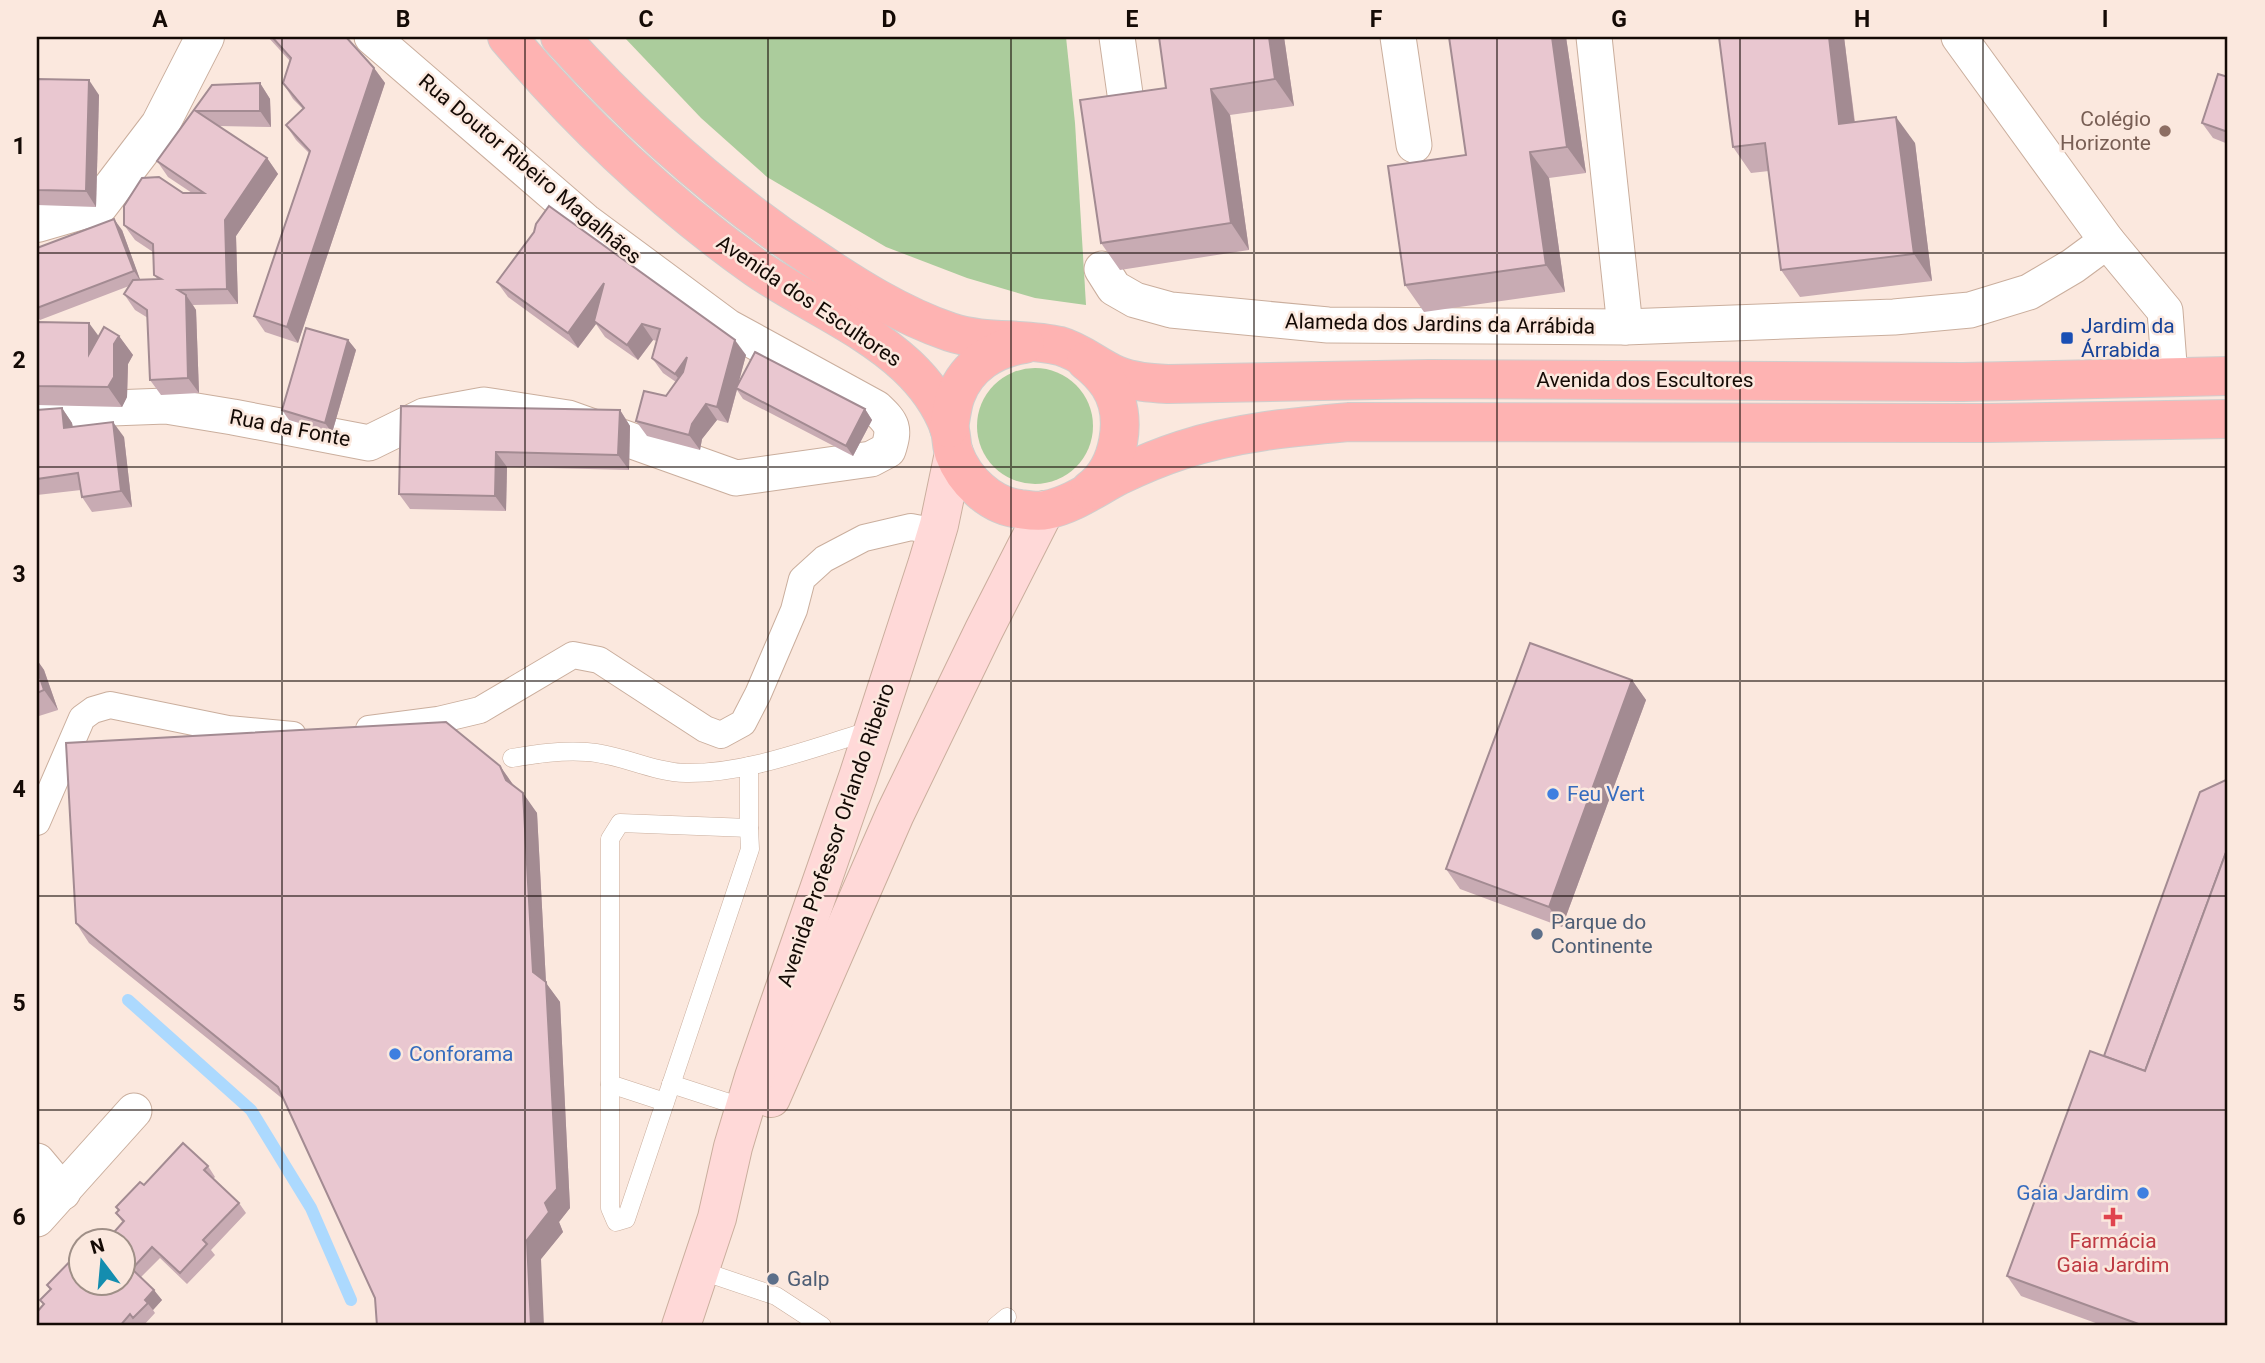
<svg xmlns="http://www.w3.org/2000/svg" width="2265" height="1363" font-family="Roboto,sans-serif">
  <rect width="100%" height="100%" fill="#fbe8de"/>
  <!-- green -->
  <g fill="#abcc9c">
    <path d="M624,37H1066L1075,123L1086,305L1035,298L967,278L886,247L767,177L701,118Z"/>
    <circle cx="1035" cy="426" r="58"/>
  </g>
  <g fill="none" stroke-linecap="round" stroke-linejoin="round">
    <!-- stream -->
    <path stroke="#acd9fe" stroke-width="12" d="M128,1000L251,1110L311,1208L351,1300"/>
    <defs>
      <g id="service">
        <path d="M512,758C536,754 562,750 587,752C621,754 651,772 686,773C748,774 814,747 873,730"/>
        <path d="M620,823L749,828L750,849L626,1219L616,1222L610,1208V839Z"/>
        <path d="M749,828V766"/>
        <path d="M610,1084L665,1102"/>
        <path d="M671,1084L745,1108"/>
        <path d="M699,1270L776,1296L822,1326"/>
        <path d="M996,1326L1007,1317"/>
      </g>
      <g id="pedestrian">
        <path d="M369,729L438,720L480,710L573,655L599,660L705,729L721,735L743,723L758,694L794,610L802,579L824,559L864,538L911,527L937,532"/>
        <path d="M37,822L82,718L93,710L110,705L228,729L293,735"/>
      </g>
      <g id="minor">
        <path d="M1117,37L1126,101"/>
        <path d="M1398,37L1414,145"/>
        <path d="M1594,37L1625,327"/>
        <path d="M1959,37L2107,241L2165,311L2170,377"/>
        <path d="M1102,269L1114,288L1135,300L1171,310L1328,325L1625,327L1894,317L1970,310L2029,292L2073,266L2107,241"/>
        <path d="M37,404L66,414L112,408L166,406L233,417L369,443L424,416L484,405L568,418L736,478L871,459L888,450C895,428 893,424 876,408L728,327L585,221L372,37"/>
        <path d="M37,1161L63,1192"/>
        <path d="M37,1219L134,1111"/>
      </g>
      <path id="tertiary" d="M37,223L99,205L160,125L205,37"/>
      <g id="secondary">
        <path d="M771,1098L895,814L984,630L1045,510"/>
        <path d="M681,1326L717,1218L733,1147L754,1077L858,777L927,565L939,525L954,453"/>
      </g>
      <g id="primary">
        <path d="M507,37C580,123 663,202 756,268C805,302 863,325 907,366C925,383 940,403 949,427C952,435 951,445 954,453C964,480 990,506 1020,509C1027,510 1038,512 1046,510C1072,505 1095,488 1118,476C1139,466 1160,457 1182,450C1236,432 1293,427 1349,422L1988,423L2228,419"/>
        <path d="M560,37C635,120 717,194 810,256C854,286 900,315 950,332C986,344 1024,337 1060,346C1081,352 1097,367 1116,375C1133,382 1151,383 1168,384L1429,379L1963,382L2228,376"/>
        <path d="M1086,361C1094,367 1103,376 1109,385C1129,416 1120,468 1090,490"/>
        <path d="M949,428C951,418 952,405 956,395C967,366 994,348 1025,344"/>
      </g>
    </defs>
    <!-- service casing -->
    <use href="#service" stroke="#caae9d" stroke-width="19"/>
    <!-- pedestrian casing -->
    <use href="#pedestrian" stroke="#caae9d" stroke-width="28"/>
    <!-- minor casing -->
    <use href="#minor" stroke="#caae9d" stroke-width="37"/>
    <!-- tertiary casing -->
    <use href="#tertiary" stroke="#caae9d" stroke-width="40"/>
    <!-- secondary casing -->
    <use href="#secondary" stroke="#caae9d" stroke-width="40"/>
    <!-- primary casing -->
    <use href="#primary" stroke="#d0cecd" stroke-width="40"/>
    <!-- service -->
    <use href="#service" stroke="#fff" stroke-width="18"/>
    <!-- pedestrian -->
    <use href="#pedestrian" stroke="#fff" stroke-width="26"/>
    <!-- minor -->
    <use href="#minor" stroke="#fff" stroke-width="35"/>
    <!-- tertiary -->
    <use href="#tertiary" stroke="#fff" stroke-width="38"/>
    <!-- secondary -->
    <use href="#secondary" stroke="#ffd9d8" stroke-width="38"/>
    <!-- primary -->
    <use href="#primary" stroke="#feb3b2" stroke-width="38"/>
  </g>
  <!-- wall -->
  <g fill="#c8abb3">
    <path d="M268,37H346L374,68L385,83L298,343L265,332L254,316L309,153L296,140L286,125L303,109L293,99L283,83L290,61Z"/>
    <path d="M1159,37H1284L1294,106L1230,115L1249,250L1120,270L1101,243L1166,88Z"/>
    <path d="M1566,37L1586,173L1549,178L1565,292L1424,312L1405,285L1466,155Z"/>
    <path d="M1719,37H1844L1855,122L1915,143L1932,281L1800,297L1781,270L1769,171L1751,173L1733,147Z"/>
    <path d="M2228,77V144L2213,138L2202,123Z"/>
    <path d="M37,79L99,95L96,207L37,205Z"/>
    <path d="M260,83L270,99L271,127L219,126L267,158L278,174L236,236L238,304L193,305L196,310L199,393L161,395L150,380L148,318L135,310L124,294L129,286L40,320L37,316V248L122,230L140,280H158L154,275L153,252L135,240L124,225L183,193H192L168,177L157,161L212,85Z"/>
    <path d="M534,232L746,355L738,383L865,409L872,420L853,456L743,399L737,390L728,423L717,420L702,439L700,450L647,436L636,421L666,396L676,382L663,373L652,358L657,341L653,340L638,360L605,337L596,324L578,348L508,297L497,282Z"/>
    <path d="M37,322L99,337L119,336L133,355L128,364L127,397L122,407L37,405Z"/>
    <path d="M348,340L356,350L332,433L289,420L282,410Z"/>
    <path d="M401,406L620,410L630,426L629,470L507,467L506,511L410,509L399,494Z"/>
    <path d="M62,408L72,423L73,427L124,437L132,507L92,512L82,497L81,490L37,495V410Z"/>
    <path d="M37,660L44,670L58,710L39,716L38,758H37Z"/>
    <path d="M1632,680L1646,700L1562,927L1460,889L1446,869Z"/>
    <path d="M500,766L514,786L537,813L546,983L560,1002L570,1208L559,1222L563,1232L541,1259L375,1298L284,1100L89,943L76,923Z"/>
    <path d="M208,1166L215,1177L213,1179L239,1203L246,1213L211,1250L215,1255L187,1284L160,1258L141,1277L162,1300L153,1310L155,1313L143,1326H139L137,1325L136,1326H37L44,1305L40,1300L50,1290L47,1285L80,1283L123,1223L116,1213L119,1211L116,1207L144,1185Z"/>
    <path d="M2007,1276L2228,1326H2104L2021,1296Z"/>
  </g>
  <!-- shaded-wall -->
  <g fill="#a38b92">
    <path d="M1269,37H1284L1294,106L1275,79Z"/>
    <path d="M1552,37H1566L1586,173L1567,147Z"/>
    <path d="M1829,37H1844L1858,151L1839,124Z"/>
    <path d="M374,68L385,83L298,343L287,327Z"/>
    <path d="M89,80L99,95L96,207L86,191Z"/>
    <path d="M260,83L270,99L271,127L260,111Z"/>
    <path d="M1211,89L1230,115L1249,250L1231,223Z"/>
    <path d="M1896,117L1915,143L1932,281L1914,254Z"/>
    <path d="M1530,152L1549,178L1565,292L1546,265Z"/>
    <path d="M267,158L278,174L236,236L238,304L227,289L225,220Z"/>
    <path d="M114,219L122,230L141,282L134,271Z"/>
    <path d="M604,283L594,321L596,324L578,348L568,333Z"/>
    <path d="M186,295L196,310L199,393L188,378Z"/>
    <path d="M89,323L103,342L89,354Z"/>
    <path d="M642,324L653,340L638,360L627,345Z"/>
    <path d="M119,336L133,355L128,364L127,397L122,407L108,387L114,344Z"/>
    <path d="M348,340L356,350L332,433L325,423Z"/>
    <path d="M735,340L746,355L728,423L717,407Z"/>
    <path d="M687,357L686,389L675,374Z"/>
    <path d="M706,404L717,420L702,439L700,450L689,435L692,424Z"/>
    <path d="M62,408L72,423L75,443L64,428Z"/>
    <path d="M865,409L872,420L853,456L846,446Z"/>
    <path d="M620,410L630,426L629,470L618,455Z"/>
    <path d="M113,422L124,437L132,507L121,491Z"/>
    <path d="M496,452L507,467L506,511L495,496Z"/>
    <path d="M37,660L44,670L58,710L44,690L37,669Z"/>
    <path d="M1632,680L1646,700L1562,927L1549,907Z"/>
    <path d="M37,713L39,716L38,758L37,756Z"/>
    <path d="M500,766L514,786L506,780Z"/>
    <path d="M523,793L537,813L546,983L560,1002L570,1208L559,1222L563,1232L541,1259L544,1326H531L527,1240L545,1203Z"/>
    <path d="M154,1290L162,1300L153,1310L145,1300Z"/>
  </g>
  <!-- building -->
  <g fill="#e9c7d0" stroke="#a38b92" stroke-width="2">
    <path d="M272,37H346L374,68L287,327L254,316L310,151L286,125L304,108L283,83L291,58Z"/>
    <path d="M1159,37H1269L1275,79L1211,89L1231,223L1101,243L1080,100L1166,88Z"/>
    <path d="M1449,37H1552L1567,147L1530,152L1546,265L1405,285L1388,166L1466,155Z"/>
    <path d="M1719,37H1829L1839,124L1896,117L1914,254L1781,270L1765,143L1733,147Z"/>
    <path d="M2218,74L2228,77V132L2202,123Z"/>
    <path d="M37,79L89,80L86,191L37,190Z"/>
    <path d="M260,83V111H196L267,158L225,220L227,289L178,290L186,295L188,378L150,380L147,310L124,294L133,280L161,279L154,275L153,244L124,225V206L142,178L159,177L183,193H204L157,161L212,85Z"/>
    <path d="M549,206L735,340L717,407L706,404L692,424L689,435L636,421L644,391L666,396L683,372L687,357L675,374L652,358L660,329L642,324L627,345L594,321L604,283L568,333L497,282L534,232L536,224Z"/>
    <path d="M114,219L134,271L37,308V248Z"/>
    <path d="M37,322L89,323V354L104,327L119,336L114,344V377L108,387L37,386Z"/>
    <path d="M306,328L348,340L325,423L282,410Z"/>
    <path d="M755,352L865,409L846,446L736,388Z"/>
    <path d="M401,406L620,410L618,455L496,452L495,496L399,494Z"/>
    <path d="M62,408L64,428L113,422L121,491L82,497L78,473L37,479V410Z"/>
    <path d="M1530,643L1632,680L1549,907L1446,869Z"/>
    <path d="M37,669L44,690L37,693Z"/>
    <path d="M446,722L500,766L506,780L523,793L533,972L546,982L557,1189L545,1203L549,1212L527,1240L531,1326H377L375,1298L278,1087L76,923L66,743Z"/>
    <path d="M2228,779V847L2145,1071L2104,1056L2200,792Z"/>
    <path d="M2228,847V1326H2144L2007,1276L2090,1051L2145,1071Z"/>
    <path d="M183,1143L208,1166L204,1170L239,1203L203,1240L207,1244L180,1273L152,1247L132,1269L154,1290L145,1300L148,1303L133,1318L130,1314L120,1326H37V1312L44,1304L40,1300L51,1289L47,1285L80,1251V1283H122V1241H106L124,1221L116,1213L119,1210L116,1207L140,1182L144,1185Z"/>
  </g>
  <!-- grid -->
  <path fill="none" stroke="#140a05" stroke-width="2" stroke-opacity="0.55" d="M282,37V1326M525,37V1326M768,37V1326M1011,37V1326M1254,37V1326M1497,37V1326M1740,37V1326M1983,37V1326M37,253H2228M37,467H2228M37,681H2228M37,896H2228M37,1110H2228"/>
  <!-- markers -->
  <circle fill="#8d6e63" stroke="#fbe8de" stroke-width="2.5" cx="2165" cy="131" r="7"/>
  <rect fill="#1a4fb4" stroke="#fbe8de" stroke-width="2.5" x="2060" y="331" width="14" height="14" rx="3.5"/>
  <g fill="#3f7fe0" stroke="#fbe8de" stroke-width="2.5">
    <circle cx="1553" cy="794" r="7"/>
    <circle cx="395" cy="1054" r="7"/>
    <circle cx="2143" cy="1193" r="7"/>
  </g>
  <g fill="#5c6f8a" stroke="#fbe8de" stroke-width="2.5">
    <circle cx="1537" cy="934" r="7"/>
    <circle cx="773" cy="1279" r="7"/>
  </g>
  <path fill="#e0444e" stroke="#fbe8de" stroke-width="2.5" d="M2109.5 1206.5h7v7h7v7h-7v7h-7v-7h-7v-7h7z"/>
  <g text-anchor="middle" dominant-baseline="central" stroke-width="5" stroke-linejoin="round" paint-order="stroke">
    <!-- education labels -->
    <g font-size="21" fill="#785e54" stroke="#fbe8de" text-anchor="end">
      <text x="2151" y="119">Colégio<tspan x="2151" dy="24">Horizonte</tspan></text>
    </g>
    <!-- street labels -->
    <g font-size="21" fill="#140a05" stroke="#fbe8de">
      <text transform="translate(530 169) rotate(40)">Rua Doutor Ribeiro Magalhães</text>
      <text transform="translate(809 301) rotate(34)">Avenida dos Escultores</text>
      <text transform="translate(1440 324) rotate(1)">Alameda dos Jardins da Arrábida</text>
      <text x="1645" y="380">Avenida dos Escultores</text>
      <text transform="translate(290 428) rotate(11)">Rua da Fonte</text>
      <text transform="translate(836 835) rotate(-71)">Avenida Professor Orlando Ribeiro</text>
    </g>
    <!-- transit labels -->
    <g font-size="21" fill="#164399" stroke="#fbe8de" text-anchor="start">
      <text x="2081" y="326">Jardim da<tspan x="2081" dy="24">Árrabida</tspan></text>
    </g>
    <!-- shop labels -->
    <g font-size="21" fill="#366cbe" stroke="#fbe8de" text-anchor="start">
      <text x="1567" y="794">Feu Vert</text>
      <text x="409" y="1054">Conforama</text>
      <text x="2129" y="1193" text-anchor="end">Gaia Jardim</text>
    </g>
    <!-- service labels -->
    <g font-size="21" fill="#4e5e75" stroke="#fbe8de" text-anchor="start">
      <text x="1551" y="922">Parque do<tspan x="1551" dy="24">Continente</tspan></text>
      <text x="787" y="1279">Galp</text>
    </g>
    <!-- health labels -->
    <g font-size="21" fill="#be3a42" stroke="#fbe8de">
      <text x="2113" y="1241">Farmácia<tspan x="2113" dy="24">Gaia Jardim</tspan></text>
    </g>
  </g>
  <!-- border -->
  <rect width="2265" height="1363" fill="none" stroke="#fbe8de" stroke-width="77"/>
  <!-- north arrow -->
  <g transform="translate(102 1262) rotate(344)"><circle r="33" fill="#fbe8de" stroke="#9f8f87" stroke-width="2"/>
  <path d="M0-5L12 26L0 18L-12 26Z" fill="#148daf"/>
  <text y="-10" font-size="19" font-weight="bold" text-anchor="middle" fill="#140a05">N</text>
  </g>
  <rect x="38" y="38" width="2188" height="1286" fill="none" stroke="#140a05" stroke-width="2.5"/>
  <g font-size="23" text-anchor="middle" font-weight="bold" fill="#140a05">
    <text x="160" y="27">A</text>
    <text x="403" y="27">B</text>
    <text x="646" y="27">C</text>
    <text x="889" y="27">D</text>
    <text x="1132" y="27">E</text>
    <text x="1376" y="27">F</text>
    <text x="1619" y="27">G</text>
    <text x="1862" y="27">H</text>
    <text x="2105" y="27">I</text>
    <text x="19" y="154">1</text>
    <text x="19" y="368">2</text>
    <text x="19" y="582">3</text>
    <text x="19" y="797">4</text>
    <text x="19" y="1011">5</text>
    <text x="19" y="1225">6</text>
  </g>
</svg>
